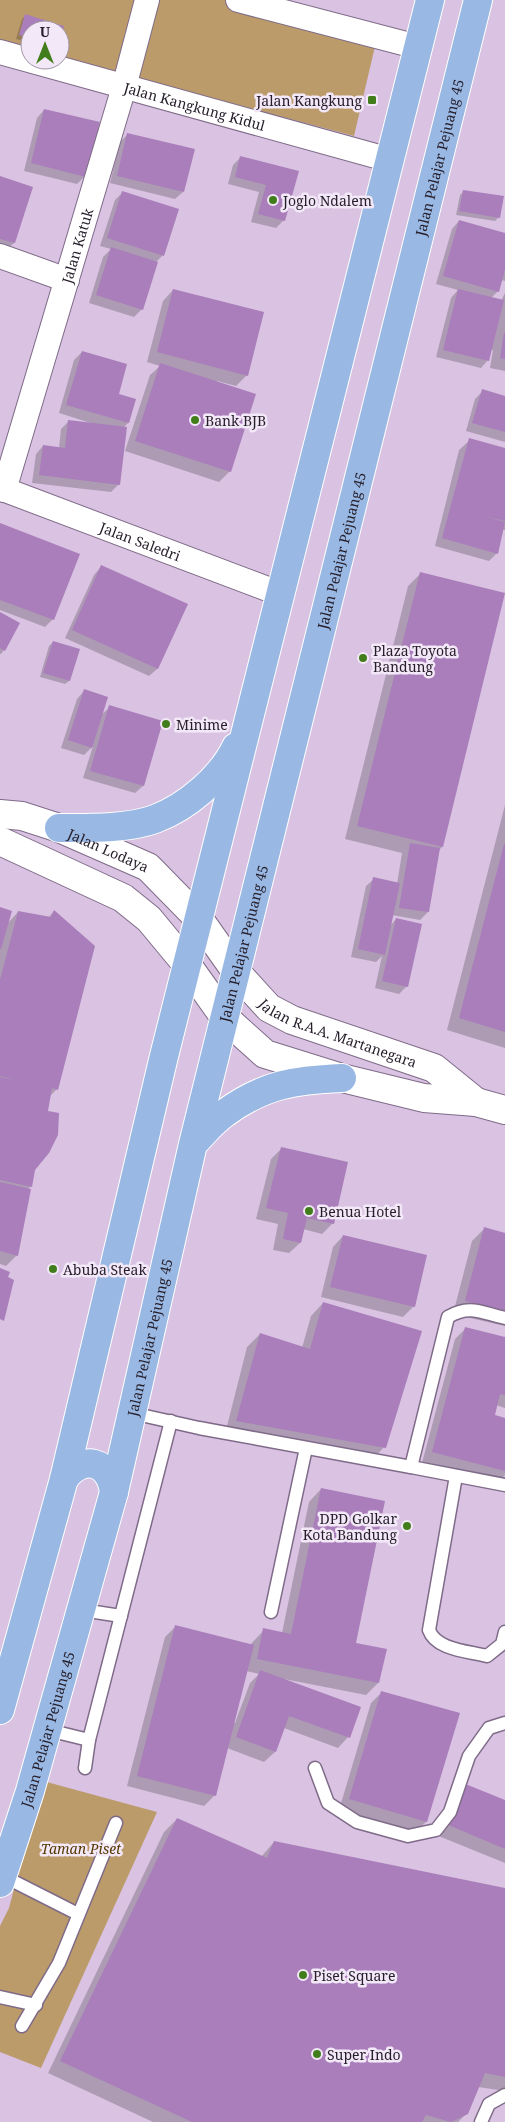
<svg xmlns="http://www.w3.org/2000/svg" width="505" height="2122" font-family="'Noto Serif',serif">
  <rect width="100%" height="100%" fill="#d9c2e2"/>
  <!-- green -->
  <g fill="#bc9b6b">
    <path d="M0,0H278L380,25L354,136L60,57V30H30V49L0,41Z"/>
    <path d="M43,1781L157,1812L41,2068L0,2052V1926L9,1908Z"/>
  </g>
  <!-- shadow -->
  <g fill="#0003" fill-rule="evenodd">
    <path d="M25,16L63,26L60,35V30H30V43L16,39L22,19Z"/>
    <path d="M44,110L85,176L77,184L24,171L37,118Z"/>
    <path d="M128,134L183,192L175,199L110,183L120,142Z"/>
    <path d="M241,157L297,172L284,220L276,228L251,222L259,192L228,184L233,165Z"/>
    <path d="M0,178L14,243L6,250L0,248Z"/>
    <path d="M464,191L499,217L495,221L456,215L460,195Z"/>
    <path d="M123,192L163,255L156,262L142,309L134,317L89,303L103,257L111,249L100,246L115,200Z"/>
    <path d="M459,221L505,234V270L502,271L505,272V281L501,280L498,291L491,298L501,301L505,293V371L490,368L493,350H491L488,360L481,368L436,357L451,298L458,290L436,284L452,229Z"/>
    <path d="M173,290L247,375L236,386L217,381V383L230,471L219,482L125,451L150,375L160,366L147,362L163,301Z"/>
    <path d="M82,352L117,395L128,423L123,428L119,484L111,492L32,483L36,454L43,446L59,448L61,429L69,421L94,424L59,413L74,360Z"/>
    <path d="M483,391L505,397V442L466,431L475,399Z"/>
    <path d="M470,440L505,449V530H503L497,553L489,561L435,546L459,450Z"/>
    <path d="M0,525L53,619L45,627L0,610Z"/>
    <path d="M101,567L186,605L157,669L149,676L65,638L94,575Z"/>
    <path d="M420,574L504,594L442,847L438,851L428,912L420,920L392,915L390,926L396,919L407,986L399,994L375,988L382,956L376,962L351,957L366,886L374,879L397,884L402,853L345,839L408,586Z"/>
    <path d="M0,613L4,650L1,654H0Z"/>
    <path d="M53,642L69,681L65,684L40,677L49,646Z"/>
    <path d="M84,691L101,715L110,707L143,786L135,793L83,778L93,746L84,755L61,748L77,699Z"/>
    <path d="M505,805V1048L447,1030Z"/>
    <path d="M0,909L7,924L18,912L48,918L54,911L57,1089L49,1097L31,1186L27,1190L17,1255L6,1266L0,1264Z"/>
    <path d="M282,1148L333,1223L322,1234L303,1229L300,1243L289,1253L273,1250L278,1224L256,1219L271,1159Z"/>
    <path d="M484,1229L505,1234V1326L453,1314L472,1241Z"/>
    <path d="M343,1236L414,1306L403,1317L321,1297L333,1247Z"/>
    <path d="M323,1303L384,1447L372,1460L225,1434L247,1347L260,1334L302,1348L311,1316Z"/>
    <path d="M466,1328L505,1338V1408L496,1405L493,1416L505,1419V1475L498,1482L422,1463L455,1339Z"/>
    <path d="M321,1489L355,1644L378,1683L366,1695L284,1679L348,1737L338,1748L284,1728L275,1752L264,1762L227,1748L215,1795L204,1806L127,1786L165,1637L176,1626L250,1645L264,1630L282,1633L309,1502ZM246,1671L259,1674L250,1683L235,1723H233Z"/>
    <path d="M382,1692L426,1822L415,1832L339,1810L371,1703Z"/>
    <path d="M453,1795L505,1802V1863L436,1835Z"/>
    <path d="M177,1819L261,1857L274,1842L505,1890V2091L478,2087L467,2113L458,2122H153L48,2073L164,1832Z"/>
  </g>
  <!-- building -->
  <g fill="#a97eba">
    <path d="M25,14L64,26L61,38L60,30H30V38L19,35Z"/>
    <path d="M44,109L100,122L86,177L31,163Z"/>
    <path d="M127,133L195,149L184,192L117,176Z"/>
    <path d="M240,156L299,171L285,221L258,214L266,185L235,177Z"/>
    <path d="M0,176L33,187L15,243L0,239Z"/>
    <path d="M463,190L504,196L500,218L459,211Z"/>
    <path d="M122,191L179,209L164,256L107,238Z"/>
    <path d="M459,220L505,233V270L499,292L443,276Z"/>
    <path d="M111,247L158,262L143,310L96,295Z"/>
    <path d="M173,289L264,312L248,376L157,352Z"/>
    <path d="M458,289L504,300L489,361L443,350Z"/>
    <path d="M504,333H505V359L500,358Z"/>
    <path d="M82,351L127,364L119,394L136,399L129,423L66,405Z"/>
    <path d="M160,363L256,394L231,472L135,441Z"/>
    <path d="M482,389L505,396V432L472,423Z"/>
    <path d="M68,420L127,427L120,485L39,475L43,445L65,448Z"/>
    <path d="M469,438L505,448V521L483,516L505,522L498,554L442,538Z"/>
    <path d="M0,523L80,554L54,620L0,600Z"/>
    <path d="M101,565L188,604L158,669L72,630Z"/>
    <path d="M420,572L505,593L443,847L357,826Z"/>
    <path d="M0,612L20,623L5,651L0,648Z"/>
    <path d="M53,641L80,649L70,681L43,673Z"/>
    <path d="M84,689L108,697L92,748L68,740Z"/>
    <path d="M109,705L163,721L144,786L90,771Z"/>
    <path d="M410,843L440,848L429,912L399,908Z"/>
    <path d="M504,844H505V1032L459,1018Z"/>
    <path d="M373,877L400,883L385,955L358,949Z"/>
    <path d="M0,907L12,911L1,949H0Z"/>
    <path d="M54,910L95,946L58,1090L52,1088L48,1111L59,1113L58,1135L49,1153L35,1170L32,1187L0,1180V1077L16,1080L0,1076V980L18,911L51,917Z"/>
    <path d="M396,918L422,924L408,987L382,981Z"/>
    <path d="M281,1147L348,1162L334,1224L307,1218L301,1243L283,1239L288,1213L266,1208Z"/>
    <path d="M0,1182L31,1189L18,1256L0,1251Z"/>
    <path d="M484,1227L505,1233V1311L465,1301Z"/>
    <path d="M343,1235L427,1255L415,1307L330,1287Z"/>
    <path d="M0,1268L10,1272L8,1277L14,1280L4,1321L0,1319Z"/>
    <path d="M323,1302L422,1331L386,1448L236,1421L260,1333L310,1349Z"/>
    <path d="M465,1327L505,1337V1395L500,1394L495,1415L505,1418V1471L432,1452Z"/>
    <path d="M321,1488L385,1501L356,1643L387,1649L379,1683L257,1659L263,1628L291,1634Z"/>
    <path d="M175,1625L254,1645L216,1796L137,1776Z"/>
    <path d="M260,1670L361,1707L350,1738L289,1716L276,1752L236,1737Z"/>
    <path d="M381,1691L460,1713L427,1822L349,1799Z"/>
    <path d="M463,1783L505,1800V1849L446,1824Z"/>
    <path d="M177,1818L267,1858L274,1841L505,1888V2077L485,2073L468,2114L451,2122L426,2115L422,2122H192L60,2061Z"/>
  </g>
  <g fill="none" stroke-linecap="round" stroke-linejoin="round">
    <defs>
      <g id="lane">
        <path d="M132,1413L199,1428L411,1467L448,1317C470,1304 482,1313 505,1318"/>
        <path d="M411,1467L505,1485"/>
        <path d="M456,1476L429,1630C436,1650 468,1651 487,1656L502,1644L505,1632"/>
        <path d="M82,1610L121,1616"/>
        <path d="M271,1612L306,1448"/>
        <path d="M48,1730L89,1740"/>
        <path d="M85,1768L89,1740L171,1421"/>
        <path d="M315,1768L328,1803L357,1822L408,1836L436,1830L450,1812L469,1756L489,1728L505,1723"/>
        <path d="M3,1876L78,1914"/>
        <path d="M0,1997L36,2005"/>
        <path d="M22,2026L59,1963L116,1823"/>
        <path d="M481,2122L489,2104L505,2095"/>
      </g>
      <g id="street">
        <path d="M238,0L418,47"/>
        <path id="s1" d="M0,52L390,160"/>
        <path d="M0,256L67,280"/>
        <path id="s2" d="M0,488L281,594"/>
        <path id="s3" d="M4,490L124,87L147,0"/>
      </g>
      <g id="secondary">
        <path id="s4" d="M0,814L22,816L59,828L148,867L199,919L237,973L269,1008L292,1020L434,1068L476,1102"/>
        <path d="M0,841L123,898L149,919L188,966L225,1018L265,1054L342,1078L424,1098L476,1102L505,1110"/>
      </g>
      <g id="primary">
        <path d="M59,828C88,828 128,829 155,819C187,807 221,778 236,747"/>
        <path d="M194,1143C204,1133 213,1121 225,1113C265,1084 295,1080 342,1078"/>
        <path d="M64,1479C83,1453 110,1461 114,1492"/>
        <path d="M0,1710L64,1479L164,1056L430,0"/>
        <path id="s5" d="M0,1883L30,1791L114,1492L193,1144L478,0"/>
      </g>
    </defs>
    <!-- lane casing -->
    <use href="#lane" stroke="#7f6b88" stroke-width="15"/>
    <!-- street casing -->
    <use href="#street" stroke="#7f6b88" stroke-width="26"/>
    <!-- secondary casing -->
    <use href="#secondary" stroke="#7f6b88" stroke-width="30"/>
    <!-- primary casing -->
    <use href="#primary" stroke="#fff" stroke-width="30"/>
    <!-- lane -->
    <use href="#lane" stroke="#fff" stroke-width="12"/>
    <!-- street -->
    <use href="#street" stroke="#fff" stroke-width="24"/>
    <!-- secondary -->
    <use href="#secondary" stroke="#fff" stroke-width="28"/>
    <!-- primary -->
    <use href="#primary" stroke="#99b9e4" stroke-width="28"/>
  </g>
  <!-- markers -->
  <g fill="#417e1b" stroke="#f3e8f8" stroke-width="2">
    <rect x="367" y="95" width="10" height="10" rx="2.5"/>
    <circle cx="273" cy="200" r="5"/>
    <circle cx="195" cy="420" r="5"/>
    <circle cx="363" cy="658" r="5"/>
    <circle cx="166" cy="724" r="5"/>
    <circle cx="309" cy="1211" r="5"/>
    <circle cx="53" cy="1269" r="5"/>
    <circle cx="407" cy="1526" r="5"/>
    <circle cx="303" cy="1975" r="5"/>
    <circle cx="317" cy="2054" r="5"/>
  </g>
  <g text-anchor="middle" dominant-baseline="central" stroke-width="5" stroke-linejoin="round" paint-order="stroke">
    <!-- poi labels -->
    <g font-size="14" fill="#251d29" stroke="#f3e8f8" text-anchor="start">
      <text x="362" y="100" text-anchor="end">Jalan Kangkung</text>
      <text x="283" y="200">Joglo Ndalem</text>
      <text x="205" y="420">Bank BJB</text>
      <text x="373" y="650">Plaza Toyota<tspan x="373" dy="16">Bandung</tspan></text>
      <text x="176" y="724">Minime</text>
      <text x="319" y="1211">Benua Hotel</text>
      <text x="63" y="1269">Abuba Steak</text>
      <text x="397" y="1518" text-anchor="end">DPD Golkar<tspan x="397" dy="16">Kota Bandung</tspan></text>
      <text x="313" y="1975">Piset Square</text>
      <text x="327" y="2054">Super Indo</text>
    </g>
    <!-- street labels -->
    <g font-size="14" fill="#251d29" stroke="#f3e8f8">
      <text stroke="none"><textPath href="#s1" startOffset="202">Jalan Kangkung Kidul</textPath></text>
      <text stroke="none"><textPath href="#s5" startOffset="1781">Jalan Pelajar Pejuang 45</textPath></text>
      <text stroke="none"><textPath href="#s3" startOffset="255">Jalan Katuk</textPath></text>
      <text stroke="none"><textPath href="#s2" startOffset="150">Jalan Saledri</textPath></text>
      <text stroke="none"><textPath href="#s5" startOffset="1376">Jalan Pelajar Pejuang 45</textPath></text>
      <text stroke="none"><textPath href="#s4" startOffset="115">Jalan Lodaya</textPath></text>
      <text stroke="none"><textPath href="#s5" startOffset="971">Jalan Pelajar Pejuang 45</textPath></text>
      <text stroke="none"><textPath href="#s4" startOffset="418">Jalan R.A.A. Martanegara</textPath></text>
      <text stroke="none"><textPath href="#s5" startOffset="566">Jalan Pelajar Pejuang 45</textPath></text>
      <text stroke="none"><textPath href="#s5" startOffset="161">Jalan Pelajar Pejuang 45</textPath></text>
    </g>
    <!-- park labels -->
    <g font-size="14" font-style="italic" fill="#563901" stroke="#f3e8f8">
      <text x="81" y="1848">Taman Piset</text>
    </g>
  </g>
  <!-- north arrow -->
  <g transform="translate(45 45)"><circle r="24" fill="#f3e8f8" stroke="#a197a5"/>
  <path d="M0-4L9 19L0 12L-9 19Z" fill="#417e1b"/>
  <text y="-8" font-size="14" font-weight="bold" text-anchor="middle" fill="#251d29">U</text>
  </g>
</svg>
